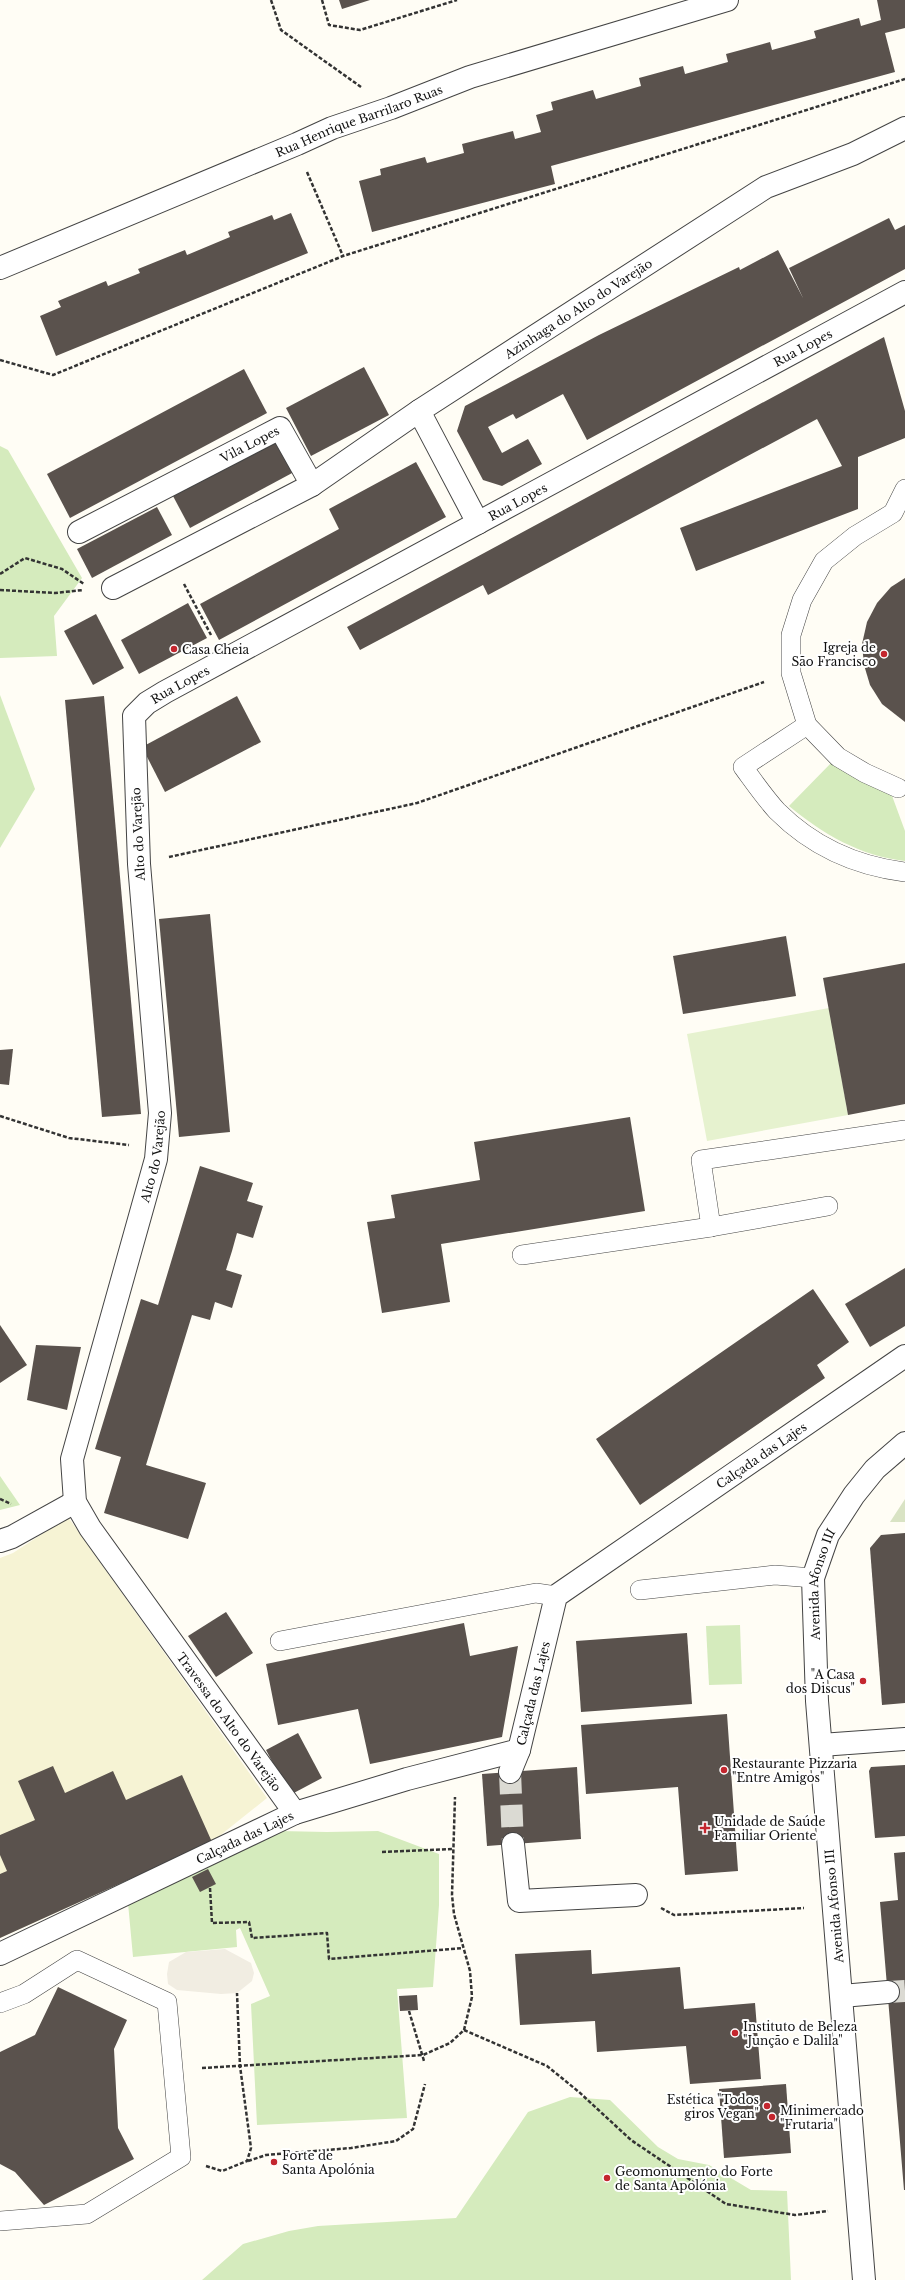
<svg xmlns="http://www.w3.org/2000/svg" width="905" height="2280" font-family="'Libre Baskerville',serif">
  <rect width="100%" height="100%" fill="#fffdf5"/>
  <!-- farmland -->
  <path fill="#f6f3d4" d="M68,1517L267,1798L212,1842L0,1938V1558L13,1553Z"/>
  <!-- green -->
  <g fill="#d5ebbd">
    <path d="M0,446L8,450L82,578L54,616L57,656L0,658Z"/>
    <path d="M0,695L35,789L0,848Z"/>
    <path d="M833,761C852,776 868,787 891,793L905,831V861C860,856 823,834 789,806Z"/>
    <path d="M0,1476L20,1505L0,1510Z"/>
    <path d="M740,1625L742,1684L709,1685L706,1626Z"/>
    <path d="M279,1831L327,1832L378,1831L439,1854V1905L433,1987L397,1989L407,2118L257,2125L251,2004L270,1996L240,1928L236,1930L237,1947L133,1957L128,1903Z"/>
    <path d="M570,2097L610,2100L658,2147L678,2159L709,2165L751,2190L787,2191L791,2280H202L243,2244L289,2231L318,2226L456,2218L528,2112Z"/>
  </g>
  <!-- cemetery -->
  <path fill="#d9e3c4" d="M905,1499V1522H890Z"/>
  <!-- pitch -->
  <path fill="#e6f2cf" d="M829,1008L848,1115L707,1141L687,1034Z"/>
  <!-- plaza -->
  <path fill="#f1ede2" d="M225,1949L251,1963L254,1973L252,1981L237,1993L221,1994L177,1990L168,1984L167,1974L169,1962L186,1952Z"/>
  <!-- building -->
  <g fill="#5a524d">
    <path d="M339,0H370L342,9Z"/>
    <path d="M877,0H905V28L885,33L895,72L551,166L555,184L372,232L359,181L381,175L380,169L425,157L427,163L464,153L462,144L513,131L515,139L541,132L536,115L553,110L551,102L593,90L596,99L641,86L639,78L683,66L685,74L728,62L726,54L770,42L772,50L816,38L814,31L859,18L861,26L881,20Z"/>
    <path d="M291,213L308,253L56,356L40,316L61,307L58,301L106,281L108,286L140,273L138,269L185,250L187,255L230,237L228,232L272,215L274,220Z"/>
    <path d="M889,218L895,230L905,225V269L587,440L563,394L516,419L513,414L488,427L502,453L528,439L542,464L502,486L483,480L457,431L465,406L599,335L739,267L740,270L778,250L803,298L789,268Z"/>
    <path d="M884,337L905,411V438L858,457V509L696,571L680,528L842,466L817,419L488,595L483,585L360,650L347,627Z"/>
    <path d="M364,367L389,415L311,456L286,408Z"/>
    <path d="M244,369L267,413L70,518L47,474Z"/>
    <path d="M278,440L294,472L190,528L173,496Z"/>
    <path d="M416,462L446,517L219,640L200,604L339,529L329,509Z"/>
    <path d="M157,507L172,535L92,578L77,549Z"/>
    <path d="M905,578V722L882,704L870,685L864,665L862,644L867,622L877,603L891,587Z"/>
    <path d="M188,603L207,638L139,674L121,640Z"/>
    <path d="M96,614L124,668L93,685L64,631Z"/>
    <path d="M104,696L141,1114L102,1117L65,700Z"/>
    <path d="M237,696L261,742L165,792L142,747Z"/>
    <path d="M210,914L230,1132L179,1137L159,919Z"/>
    <path d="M786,936L796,996L683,1014L673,956Z"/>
    <path d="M905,963V1104L848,1115L823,978Z"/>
    <path d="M13,1049L9,1085L0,1084V1050Z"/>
    <path d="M630,1117L645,1211L441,1244L450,1302L382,1313L367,1222L395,1218L391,1195L480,1180L474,1142Z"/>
    <path d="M200,1166L253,1183L247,1201L263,1206L253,1238L237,1233L232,1251L226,1270L242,1275L232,1308L215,1302L210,1320L192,1315L146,1465L206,1483L188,1539L104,1513L121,1457L95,1449L141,1299L158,1305Z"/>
    <path d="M905,1268V1326L870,1347L845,1304Z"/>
    <path d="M813,1289L849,1342L817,1365L825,1378L640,1505L596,1439Z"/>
    <path d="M0,1325L27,1365L0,1383Z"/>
    <path d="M36,1345L81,1347L67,1410L27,1400Z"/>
    <path d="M905,1533V1703L882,1705L870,1548L881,1535Z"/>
    <path d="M226,1612L253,1653L216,1677L188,1636Z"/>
    <path d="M464,1623L470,1656L518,1646L502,1737L370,1764L358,1709L278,1725L266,1664Z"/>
    <path d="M687,1633L692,1704L581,1712L576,1641Z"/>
    <path d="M727,1714L738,1871L685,1875L678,1787L586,1794L581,1725Z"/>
    <path d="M298,1733L322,1778L290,1795L266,1750Z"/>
    <path d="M905,1765V1836L875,1838L869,1771L871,1767Z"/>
    <path d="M53,1766L65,1793L113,1771L126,1800L182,1775L212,1842L0,1938V1874L7,1871L0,1855V1835L35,1820L18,1781Z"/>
    <path d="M577,1767L581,1839L487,1846L482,1774Z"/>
    <path d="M905,1852V2190H904L880,1902L898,1900L894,1853Z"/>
    <path d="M208,1869L216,1884L200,1892L192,1877Z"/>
    <path d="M591,1950L592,1974L680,1967L684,2009L755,2003L761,2079L690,2084L686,2046L597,2052L595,2021L520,2025L515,1954Z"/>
    <path d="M58,1987L127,2020L114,2049L118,2128L134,2159L44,2205L15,2172L0,2164V2052L35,2035Z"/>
    <path d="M417,1995L418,2010L400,2011L399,1996Z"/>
    <path d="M786,2084L791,2153L724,2158L719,2089Z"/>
  </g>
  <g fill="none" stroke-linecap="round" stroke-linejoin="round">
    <!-- minor-tunnel -->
    <g stroke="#dbdad3" stroke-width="22" stroke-dasharray="22 11" stroke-linecap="butt">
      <path d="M510,1772L513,1844"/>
      <path d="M888,1992L905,1991"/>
    </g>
    <defs>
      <g id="service">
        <path d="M807,725L743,767C754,782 765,798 777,811C812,846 856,866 905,872"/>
        <path d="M898,788L865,773L838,757L807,725L791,673V635L802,600L824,561L855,536L893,513L905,489"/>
        <path d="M711,1227L828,1206"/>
        <path d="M522,1255L711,1227L701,1160L905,1130"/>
        <path d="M640,1590L775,1575L813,1578"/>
        <path d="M280,1641L536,1593L556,1596"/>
        <path d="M0,2003L24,1994L77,1960L167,2002L181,2157L87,2214L0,2221"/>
      </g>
      <g id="minor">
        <path id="s1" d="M0,268L297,144L332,128L391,108L470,77L727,0"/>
        <path id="s2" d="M478,523L419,411L766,187L853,154L905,128"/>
        <path id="s3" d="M79,532L280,428L312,485"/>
        <path d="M113,588L312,485L419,411"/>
        <path d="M0,1541L12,1537L75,1502"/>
        <path d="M821,1745L905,1739"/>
        <path d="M510,1772L519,1750"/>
        <path id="s4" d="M295,1813L90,1528L75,1502L72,1459L156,1159L160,1113L139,864L134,716L147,703L165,692L905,292"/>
        <path d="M513,1844L519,1901L636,1895"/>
        <path id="s5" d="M0,1954L295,1813L407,1779L519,1750L556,1596L905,1356"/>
        <path d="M842,1996L888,1992"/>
      </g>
      <g id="tertiary">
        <path id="s6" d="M864,2280L817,1701L813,1578L828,1535L854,1495L875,1469L905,1443"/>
      </g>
    </defs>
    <!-- service casing -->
    <use href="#service" stroke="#444" stroke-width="20"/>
    <!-- minor casing -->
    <use href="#minor" stroke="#444" stroke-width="24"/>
    <!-- tertiary casing -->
    <use href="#tertiary" stroke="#444" stroke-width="24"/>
    <!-- path -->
    <g stroke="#333" stroke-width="2.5" stroke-dasharray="4 2" stroke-linecap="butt">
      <path d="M271,0L281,30L361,87"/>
      <path d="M322,0L329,25L360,30L457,0"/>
      <path d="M307,172L343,256"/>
      <path d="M0,360L53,375L343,256L905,79"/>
      <path d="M0,574L25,558L62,569L84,584"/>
      <path d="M184,584L211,635"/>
      <path d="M0,590L55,593L83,590"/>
      <path d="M169,857L417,803L764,682"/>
      <path d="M0,1116L69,1138L129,1145"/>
      <path d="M0,1499L11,1504"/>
      <path d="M382,1852L453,1849"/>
      <path d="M210,1888L212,1923L249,1922L252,1938L327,1933L329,1959L463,1948"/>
      <path d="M661,1908L674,1915L804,1908"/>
      <path d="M409,2011L424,2061"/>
      <path d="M464,2030L547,2066L579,2092L631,2140L726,2204L795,2215L828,2211"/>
      <path d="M202,2068L423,2055L450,2043L464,2030L472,1997L470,1971L454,1914L452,1895L455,1797"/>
      <path d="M248,2161L266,2155L351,2148L396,2141L413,2129L425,2084"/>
      <path d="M206,2166L222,2171L247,2161L251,2148L240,2066L237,1993"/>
    </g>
    <!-- service -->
    <use href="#service" stroke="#fff" stroke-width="19"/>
    <!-- minor -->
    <use href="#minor" stroke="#fff" stroke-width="22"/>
    <!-- tertiary -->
    <use href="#tertiary" stroke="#fff" stroke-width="22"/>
  </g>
  <!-- markers -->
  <g fill="#c4262e" stroke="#fff" stroke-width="1.5">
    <circle cx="174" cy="649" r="4"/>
    <circle cx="884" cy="654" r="4"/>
    <circle cx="863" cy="1681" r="4"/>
    <circle cx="724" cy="1770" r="4"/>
    <path d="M703 1822h4v4h4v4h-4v4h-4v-4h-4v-4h4z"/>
    <circle cx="735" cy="2033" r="4"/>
    <circle cx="767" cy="2106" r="4"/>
    <circle cx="772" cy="2117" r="4"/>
    <circle cx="274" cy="2162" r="4"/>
    <circle cx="607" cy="2178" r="4"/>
  </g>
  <g text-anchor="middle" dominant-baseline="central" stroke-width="4" stroke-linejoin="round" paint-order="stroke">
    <!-- street labels -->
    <g font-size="12" fill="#111" stroke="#fff">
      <text stroke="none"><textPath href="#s1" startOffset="388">Rua Henrique Barrilaro Ruas</textPath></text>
      <text stroke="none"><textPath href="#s2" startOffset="316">Azinhaga do Alto do Varejão</textPath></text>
      <text stroke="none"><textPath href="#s4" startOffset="1944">Rua Lopes</textPath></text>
      <text stroke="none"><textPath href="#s3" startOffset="192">Vila Lopes</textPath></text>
      <text stroke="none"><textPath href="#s4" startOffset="1620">Rua Lopes</textPath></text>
      <text stroke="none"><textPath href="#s4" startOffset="1236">Rua Lopes</textPath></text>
      <text transform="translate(138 834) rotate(-93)">Alto do Varejão</text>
      <text stroke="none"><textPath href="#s4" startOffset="738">Alto do Varejão</textPath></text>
      <text stroke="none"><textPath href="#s5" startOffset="967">Calçada das Lajes</textPath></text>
      <text stroke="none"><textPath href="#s6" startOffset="699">Avenida Afonso III</textPath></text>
      <text stroke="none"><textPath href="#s5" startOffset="618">Calçada das Lajes</textPath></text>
      <text transform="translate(229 1722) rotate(54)">Travessa do Alto do Varejão</text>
      <text stroke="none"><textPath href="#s5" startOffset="271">Calçada das Lajes</textPath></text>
      <text transform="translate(834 1906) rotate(-95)">Avenida Afonso III</text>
    </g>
    <!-- poi labels -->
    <g font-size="12" fill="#111" stroke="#fff" text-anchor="start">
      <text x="876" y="647" text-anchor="end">Igreja de<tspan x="876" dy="14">São Francisco</tspan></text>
      <text x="182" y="649">Casa Cheia</text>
      <text x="855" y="1674" text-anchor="end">"A Casa<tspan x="855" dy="14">dos Discus"</tspan></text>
      <text x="732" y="1763">Restaurante Pizzaria<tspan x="732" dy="14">"Entre Amigos"</tspan></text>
      <text x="714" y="1821">Unidade de Saúde<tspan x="714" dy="14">Familiar Oriente</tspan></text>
      <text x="743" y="2026">Instituto de Beleza<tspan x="743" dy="14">"Junção e Dalila"</tspan></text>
      <text x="759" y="2099" text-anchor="end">Estética "Todos<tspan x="759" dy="14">giros Vegan"</tspan></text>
      <text x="780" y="2110">Minimercado<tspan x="780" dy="14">"Frutaria"</tspan></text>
      <text x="282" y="2155">Forte de<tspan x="282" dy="14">Santa Apolónia</tspan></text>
      <text x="615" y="2171">Geomonumento do Forte<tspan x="615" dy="14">de Santa Apolónia</tspan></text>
    </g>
  </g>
</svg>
